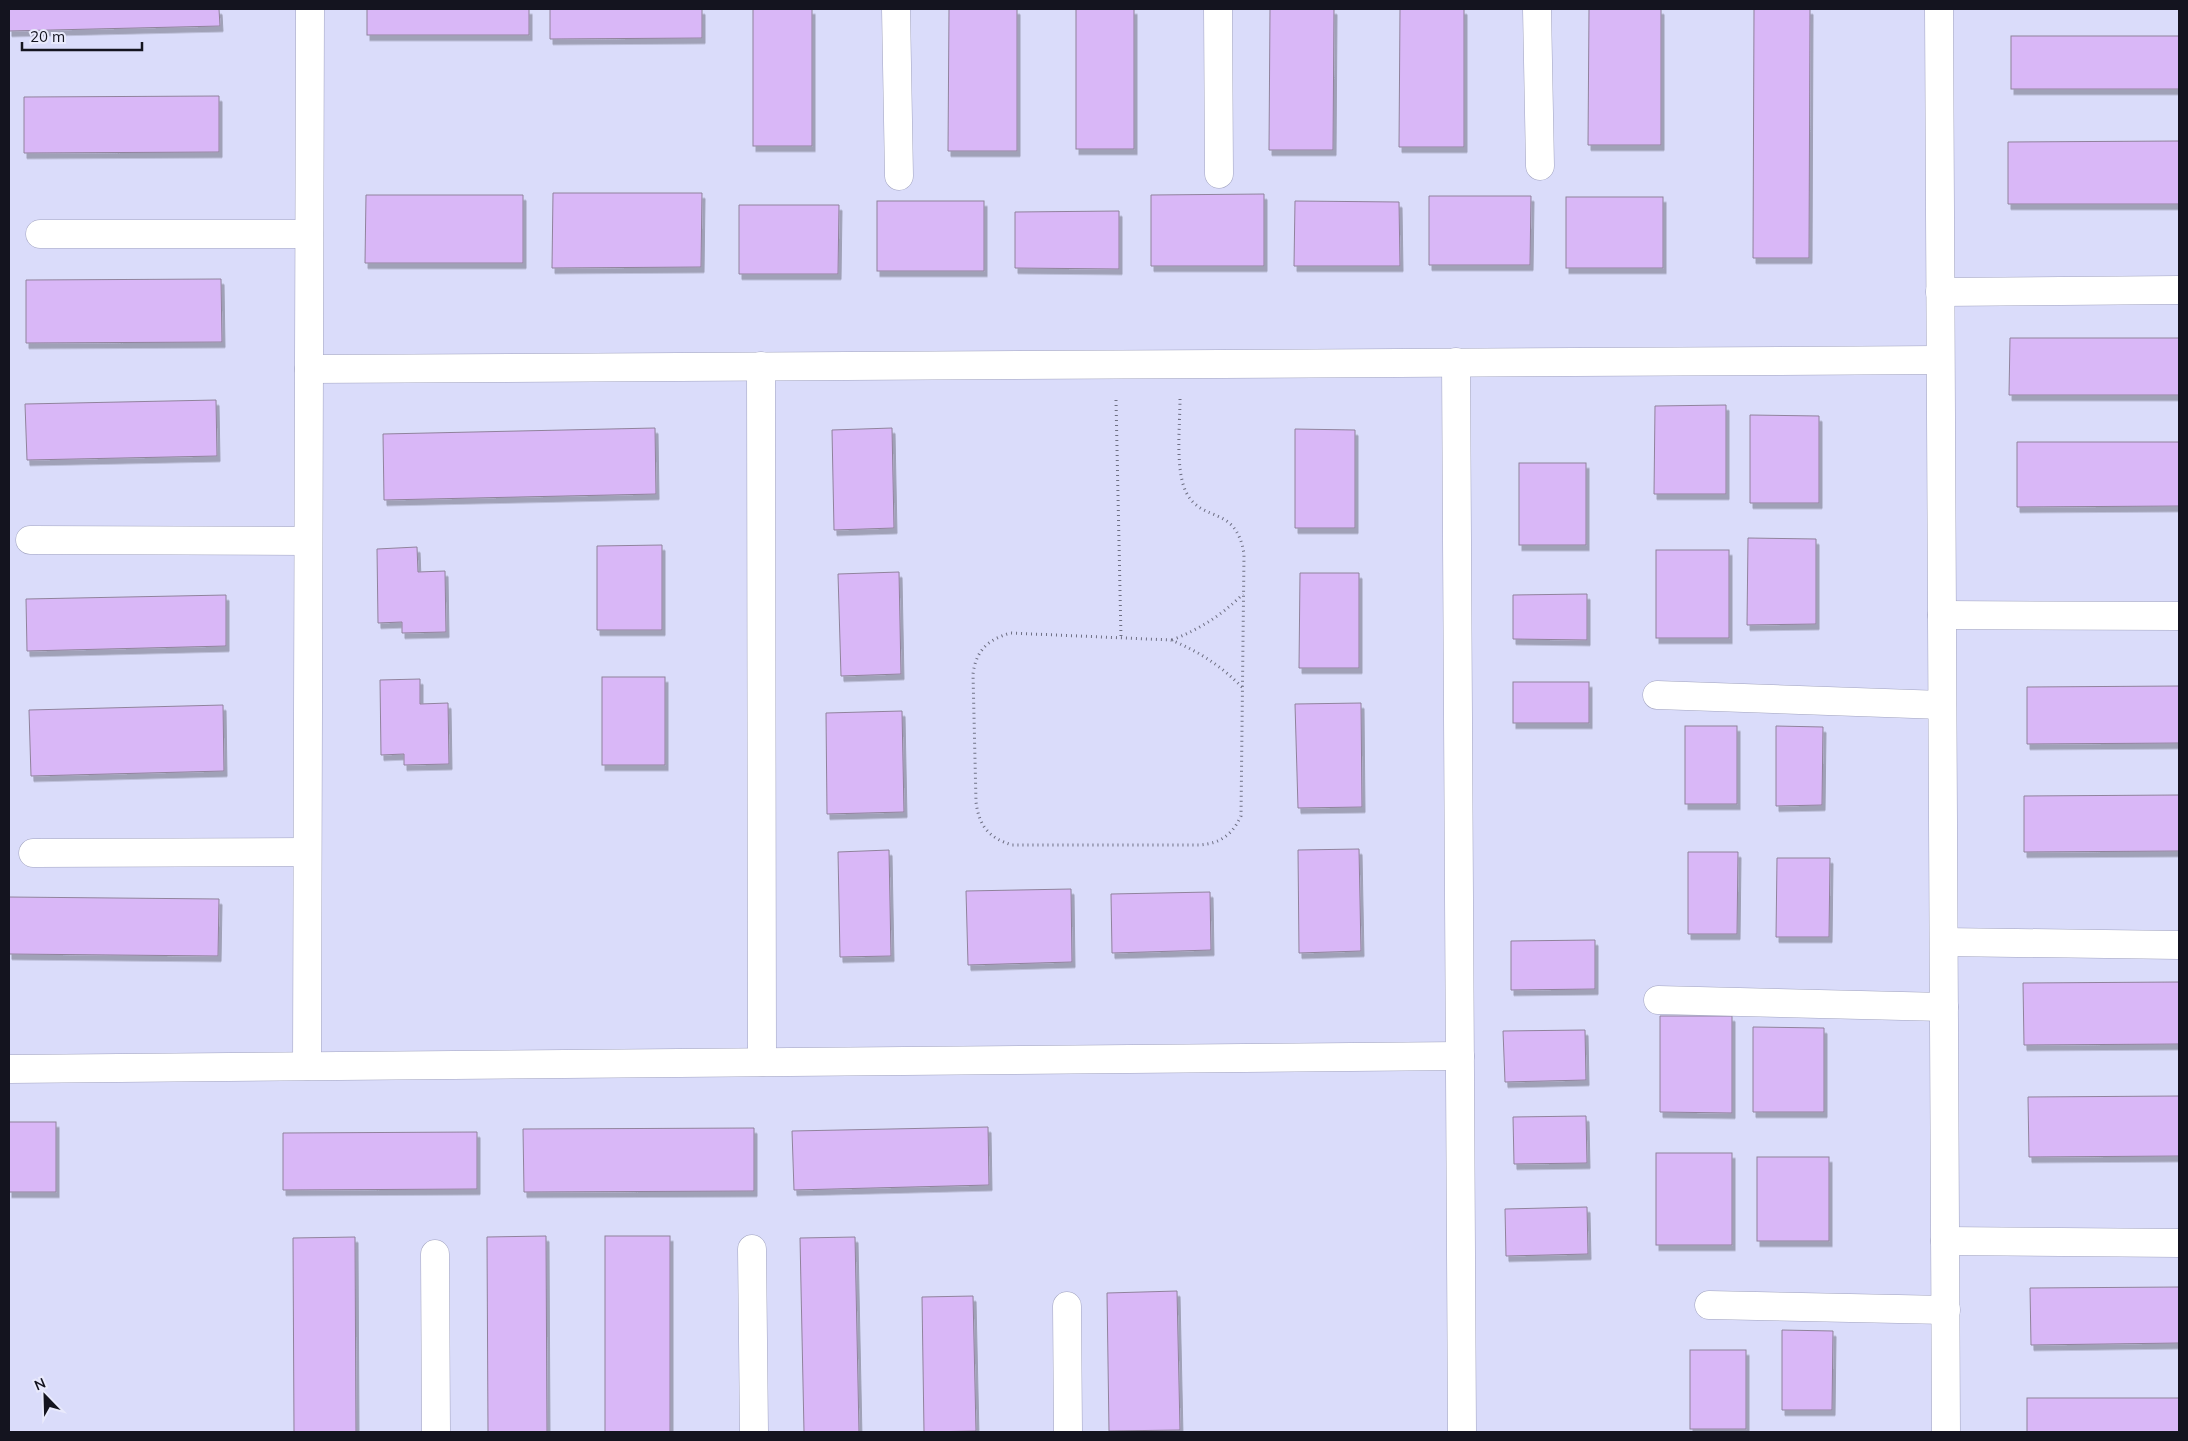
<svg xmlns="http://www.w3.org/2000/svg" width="2188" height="1441" font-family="Mulish,sans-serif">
  <defs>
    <filter id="shadow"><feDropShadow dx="3" dy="5.5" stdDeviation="0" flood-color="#0004"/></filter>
  </defs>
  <rect width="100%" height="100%" fill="#dadcfa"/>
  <!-- building -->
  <g fill="#d9b7f7" stroke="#90839c" filter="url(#shadow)">
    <path d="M9,9H219L220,26L9,31Z"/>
    <rect x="367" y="9" width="162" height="26"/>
    <path d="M550,9H702V38L550,39Z"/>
    <rect x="753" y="9" width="59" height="137"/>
    <path d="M949,9H1017V151H948Z"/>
    <rect x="1076" y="9" width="58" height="140"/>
    <path d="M1270,9H1334L1333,150H1269Z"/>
    <path d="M1400,9H1464V147H1399Z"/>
    <path d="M1589,9H1661V145H1588Z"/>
    <path d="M1754,9H1810L1809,258H1753Z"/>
    <rect x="2011" y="36" width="168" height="53"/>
    <path d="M219,96V152L24,153V97Z"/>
    <path d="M2179,141V204H2008V142Z"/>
    <path d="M553,193H702L701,267L552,268Z"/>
    <path d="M1264,194V266H1151V195Z"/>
    <path d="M366,195H523V263H365Z"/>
    <path d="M1429,196H1531L1530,265H1429Z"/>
    <rect x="1566" y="197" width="97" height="71"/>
    <rect x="877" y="201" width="107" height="70"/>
    <path d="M1295,201L1399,202L1400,266H1294Z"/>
    <path d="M739,205H839L838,274H739Z"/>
    <path d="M1119,211V269L1015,268V212Z"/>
    <path d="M221,279L222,342L26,343V280Z"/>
    <path d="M2010,338H2179V395H2009Z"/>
    <path d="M216,400L217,456L27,460L25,404Z"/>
    <path d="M1726,405V494H1654L1655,406Z"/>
    <path d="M1750,415L1819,416V503H1750Z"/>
    <path d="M655,428L656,494L384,500L383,434Z"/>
    <path d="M892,428L894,528L834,530L832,430Z"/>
    <path d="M1295,429L1355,430V528H1295Z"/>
    <path d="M2017,442H2179V506L2017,507Z"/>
    <rect x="1519" y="463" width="67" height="82"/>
    <path d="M1748,538L1816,539V624L1747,625Z"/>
    <path d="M662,545V630H597V546Z"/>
    <path d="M417,547L418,572L445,571L446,632L402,633V622L378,623L377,549Z"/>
    <rect x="1656" y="550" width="73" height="88"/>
    <path d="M899,572L901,674L841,676L838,574Z"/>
    <path d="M1300,573H1359V668H1299Z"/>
    <path d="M1587,594V640L1513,639V595Z"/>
    <path d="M226,595V646L27,651L26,599Z"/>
    <rect x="602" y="677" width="63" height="88"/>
    <path d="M420,679V704L448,703L449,764L404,765V754L381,755L380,680Z"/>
    <rect x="1513" y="682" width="76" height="41"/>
    <path d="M2179,686V743L2027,744V687Z"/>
    <path d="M1361,703L1362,807L1298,808L1295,704Z"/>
    <path d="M223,705L224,771L31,776L29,710Z"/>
    <path d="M902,711L904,812L827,814L826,713Z"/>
    <rect x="1685" y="726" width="52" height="78"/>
    <path d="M1776,726L1823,727L1822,805L1776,806Z"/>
    <path d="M2179,795V851L2024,852V796Z"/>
    <path d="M1359,849L1361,951L1299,953L1298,850Z"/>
    <path d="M889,850L891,956L840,957L838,852Z"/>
    <path d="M1688,852H1738L1737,934H1688Z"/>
    <path d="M1777,858H1830L1829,937H1776Z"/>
    <path d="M1071,889L1072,962L968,965L966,891Z"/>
    <path d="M1210,892L1211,950L1112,953L1111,894Z"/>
    <path d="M9,897L219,899L218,956L9,954Z"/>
    <path d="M1595,940V989L1511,990V941Z"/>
    <path d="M2179,982V1044L2024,1045L2023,983Z"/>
    <path d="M1660,1016H1732V1113L1660,1112Z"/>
    <path d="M1753,1027L1824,1028V1112H1753Z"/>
    <path d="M1585,1030L1586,1080L1505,1082L1503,1031Z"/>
    <path d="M2179,1096V1156L2029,1157L2028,1097Z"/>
    <path d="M1586,1116L1587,1163L1514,1164L1513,1117Z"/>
    <rect x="9" y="1122" width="47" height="70"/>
    <path d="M988,1127L989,1185L794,1190L792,1131Z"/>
    <path d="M754,1128V1191L524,1192L523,1129Z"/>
    <path d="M477,1132V1189L283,1190V1133Z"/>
    <rect x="1656" y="1153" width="76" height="92"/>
    <rect x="1757" y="1157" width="72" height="84"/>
    <path d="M1587,1207L1588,1254L1506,1256L1505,1209Z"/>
    <path d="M546,1236L547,1432H488L487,1237Z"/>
    <rect x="605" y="1236" width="65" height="196"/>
    <path d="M355,1237L356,1432H294L293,1238Z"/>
    <path d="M855,1237L859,1432H804L800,1238Z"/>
    <path d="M2179,1287V1343L2031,1345L2030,1288Z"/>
    <path d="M1177,1291L1180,1430L1109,1431L1107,1293Z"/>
    <path d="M973,1296L976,1431L924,1432L922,1297Z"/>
    <path d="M1782,1330L1833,1331L1832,1410H1782Z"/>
    <rect x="1690" y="1350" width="56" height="79"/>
    <rect x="2027" y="1398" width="152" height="34"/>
  </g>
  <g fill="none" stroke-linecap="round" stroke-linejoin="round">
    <defs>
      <g id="minor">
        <path d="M896,9L899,176"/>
        <path d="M1218,9L1219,174"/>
        <path d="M1537,9L1540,166"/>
        <path d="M1939,9L1946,1432"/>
        <path d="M40,234H309"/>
        <path d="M1940,292L2179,290"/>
        <path d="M1456,362L1462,1432"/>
        <path d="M761,366L762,1062"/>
        <path d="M309,369L1939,360"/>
        <path d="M30,540L308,541"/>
        <path d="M1942,615L2179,616"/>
        <path d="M1657,695L1942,705"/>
        <path d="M33,853L307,852"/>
        <path d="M1944,942L2179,945"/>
        <path d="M1658,1000L1944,1007"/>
        <path d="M307,1066L310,9"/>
        <path d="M9,1069L1460,1056"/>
        <path d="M1945,1241L2179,1243"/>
        <path d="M752,1249L754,1432"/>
        <path d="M435,1254L436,1432"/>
        <path d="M1709,1305L1946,1310"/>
        <path d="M1067,1306L1068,1432"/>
      </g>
    </defs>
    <!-- minor casing -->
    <use href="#minor" stroke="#a1a3bf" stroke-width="29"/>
    <!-- path -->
    <g stroke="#6e6f83" stroke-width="3" stroke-dasharray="1 4" stroke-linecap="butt">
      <path d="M1180,399C1180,426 1175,469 1186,492C1202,524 1236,504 1244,554L1241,816C1232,835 1221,843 1200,845H1012C989,838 979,826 976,802L973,674C976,650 988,640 1010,633L1171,640C1200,652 1221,666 1243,688"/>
      <path d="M1116,400L1121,638"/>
      <path d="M1172,640C1200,629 1222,615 1243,594"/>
    </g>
    <!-- minor -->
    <use href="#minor" stroke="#fff" stroke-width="28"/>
  </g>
  <!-- border -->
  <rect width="2188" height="1441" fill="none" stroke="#14141f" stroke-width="20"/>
  <!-- north arrow -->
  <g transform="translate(45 1396) rotate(337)" stroke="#e9eafc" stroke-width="4" paint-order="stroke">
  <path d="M0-4L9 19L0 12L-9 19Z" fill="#14141f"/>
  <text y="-8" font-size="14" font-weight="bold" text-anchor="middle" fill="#14141f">N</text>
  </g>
  <!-- scale -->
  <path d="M22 42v8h120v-8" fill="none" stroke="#14141f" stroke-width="2.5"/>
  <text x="30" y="42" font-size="15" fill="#14141f" stroke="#e9eafc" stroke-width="4" paint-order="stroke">20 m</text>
</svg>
